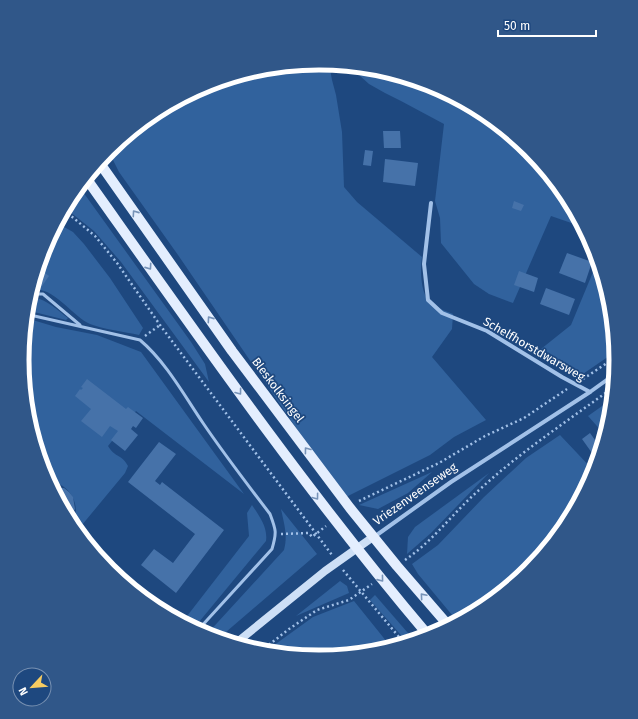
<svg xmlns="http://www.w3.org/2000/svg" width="638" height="719" font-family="'Fira Sans',sans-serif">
  <rect width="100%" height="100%" fill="#1e487f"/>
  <!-- green -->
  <g fill="#31629d">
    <path d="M319,63L332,64L330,69L332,80L336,95L342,132L344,187L357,202L422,257C420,270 420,297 433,305C438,309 447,311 453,314L452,329L432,357L486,420L454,437L430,455L344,498L178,255L119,172L112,158L110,149L154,112L206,85L261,68Z"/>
    <path d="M356,66L377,68L433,85L484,113L529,150L566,195L583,227L551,216L513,303L489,294L474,284L441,243L440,218L435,201L444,124L401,101L385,93L369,84L359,75Z"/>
    <path d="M78,187L83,192L191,342L205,364L209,382L121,262L94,231L65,208L72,194Z"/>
    <path d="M57,223L73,232L84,244L110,278L143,328L139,335C125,332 103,329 90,324C73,317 51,283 31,291L45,246Z"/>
    <path d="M598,260L599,294L610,300V302L615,352L577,378L536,353L571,325Z"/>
    <path d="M34,298C47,299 58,311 68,318L66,320L34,312L29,307L30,301Z"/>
    <path d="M26,318L56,327L97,335L141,352L244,494L136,411L108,446C115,458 122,454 128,466L125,473L77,531L71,523C81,512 74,494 64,487C61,484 56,484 52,483L50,484L45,473L28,417L22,359Z"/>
    <path d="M612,399L610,418L605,435L588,416Z"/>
    <path d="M560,435L594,471L566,525L529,570L484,607L457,621L418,574L412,564L438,545L484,497L526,458Z"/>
    <path d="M432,472L408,493L378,509L359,505Z"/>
    <path d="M489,473L431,533L407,554L408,537L415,527Z"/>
    <path d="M252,505C259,516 268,527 266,541L194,628L188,625L184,620L249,536L247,513Z"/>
    <path d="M281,509L317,554L219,638L207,634L284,550C288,535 284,524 281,509Z"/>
    <path d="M111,565L166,609L169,614L154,606L108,569Z"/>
    <path d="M340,581L347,586L349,593L296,616Z"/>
    <path d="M375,595L414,640L407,642L370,600Z"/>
    <path d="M354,601L391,647L377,651L330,655L324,649L314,656L266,651L313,617Z"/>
  </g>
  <!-- building -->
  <g fill="#4672a9">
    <path d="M383,131H400L401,148H384Z"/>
    <path d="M365,150L373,151L371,166L363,165Z"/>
    <path d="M385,159L418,163L415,186L383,182Z"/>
    <path d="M514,201L524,205L521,211L512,208Z"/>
    <path d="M567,253L592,262L585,283L559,273Z"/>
    <path d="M40,269L49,276L42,286L34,280L36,275Z"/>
    <path d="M519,271L538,278L534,292L514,285Z"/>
    <path d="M546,288L575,299L569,315L540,304Z"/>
    <path d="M87,379L126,409L128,407L143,418L136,428L133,426L131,429L138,435L125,451L111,440L118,431L110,426L102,437L81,421L91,409L75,396L80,389L81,390L83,388L81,387Z"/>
    <path d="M590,433L595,440L599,437L603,443L597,460L582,439Z"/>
    <path d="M159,442L176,454L155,481L160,485L162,482L224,530L176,593L141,565L154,549L173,563L195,534L128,482Z"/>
    <path d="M53,488H64L69,492L73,497L75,509L69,519Z"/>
    <path d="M106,561L131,580L127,584L109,569L104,564Z"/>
  </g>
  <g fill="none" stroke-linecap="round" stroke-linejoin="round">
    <!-- path -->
    <g stroke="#a2c1e8" stroke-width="2.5" stroke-dasharray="2 3" stroke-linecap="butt">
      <path d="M64,210L95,236L117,263L160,325L332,555"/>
      <path d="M145,336L160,325"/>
      <path d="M583,379L616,357"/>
      <path d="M359,501L439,463L485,436L524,418L567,389"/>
      <path d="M281,534L309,533L312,537L326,526"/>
      <path d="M405,560C433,541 453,513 478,491C519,453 566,422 611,389"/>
      <path d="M343,570L404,643"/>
      <path d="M261,651L289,629L317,610L349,600L372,584"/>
    </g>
    <!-- lane -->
    <g stroke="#a2c1e8" stroke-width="3">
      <path d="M30,296L35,294H43L80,325"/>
      <path d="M27,312L30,315L140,340C166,362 184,395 203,423C224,454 247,484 270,514C276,530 277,532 272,549L198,630"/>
    </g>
    <!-- street -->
    <g stroke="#a2c1e8" stroke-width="4">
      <path d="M431,203L424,264L428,300L442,313L487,331L562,377L590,392"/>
      <path d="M374,537L451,482L590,392L615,374"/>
    </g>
    <!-- secondary -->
    <path stroke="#cddff6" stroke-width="8" d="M236,643L325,571L373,537"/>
    <!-- primary -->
    <g stroke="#e4eefe" stroke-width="10">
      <path d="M99,162L232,351L350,508L397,566L448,625"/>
      <path d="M86,178C196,333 305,490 428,635"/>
    </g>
  </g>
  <!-- one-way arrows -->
  <defs><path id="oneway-chevron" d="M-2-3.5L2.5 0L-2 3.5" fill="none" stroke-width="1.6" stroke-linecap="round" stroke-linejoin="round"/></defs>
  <g stroke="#7793b8">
    <use href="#oneway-chevron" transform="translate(135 213) rotate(-125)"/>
    <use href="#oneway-chevron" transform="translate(149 267) rotate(55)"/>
    <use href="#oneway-chevron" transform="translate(210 319) rotate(-125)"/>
    <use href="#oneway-chevron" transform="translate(239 392) rotate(53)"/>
    <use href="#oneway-chevron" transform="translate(307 450) rotate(-127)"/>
    <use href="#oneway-chevron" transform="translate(316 497) rotate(53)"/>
    <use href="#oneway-chevron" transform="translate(381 579) rotate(51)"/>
    <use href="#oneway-chevron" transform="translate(423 596) rotate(-131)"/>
  </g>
  <g text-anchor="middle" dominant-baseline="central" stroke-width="3.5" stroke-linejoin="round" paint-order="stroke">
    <!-- street labels -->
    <g font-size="12" fill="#fff" stroke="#1e487f">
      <text transform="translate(534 349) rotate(30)">Schelfhorstdwarsweg</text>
      <text transform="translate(278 390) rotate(53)">Bleskolksingel</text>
      <text transform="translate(415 494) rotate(-35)">Vriezenveenseweg</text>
    </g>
  </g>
  <!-- crop -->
  <path d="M0 0H638V719H0ZM29 360a290 290 0 1 1 580 0a290 290 0 1 1-580 0Z" fill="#305789" fill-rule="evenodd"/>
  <path fill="none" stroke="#fff" stroke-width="5" d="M29 360a290 290 0 1 1 580 0a290 290 0 1 1-580 0Z"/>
  <!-- north arrow -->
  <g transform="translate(32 687) rotate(244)"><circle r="19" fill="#1e487f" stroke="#7891b2"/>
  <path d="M0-3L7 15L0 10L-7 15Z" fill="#f7cc61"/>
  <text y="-6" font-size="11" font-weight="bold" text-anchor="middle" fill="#ffffff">N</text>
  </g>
  <!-- scale -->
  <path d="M498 30v6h98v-6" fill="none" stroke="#ffffff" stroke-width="2"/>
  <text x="504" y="30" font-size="12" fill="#ffffff" stroke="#1e487f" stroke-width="3" paint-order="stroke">50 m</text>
</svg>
